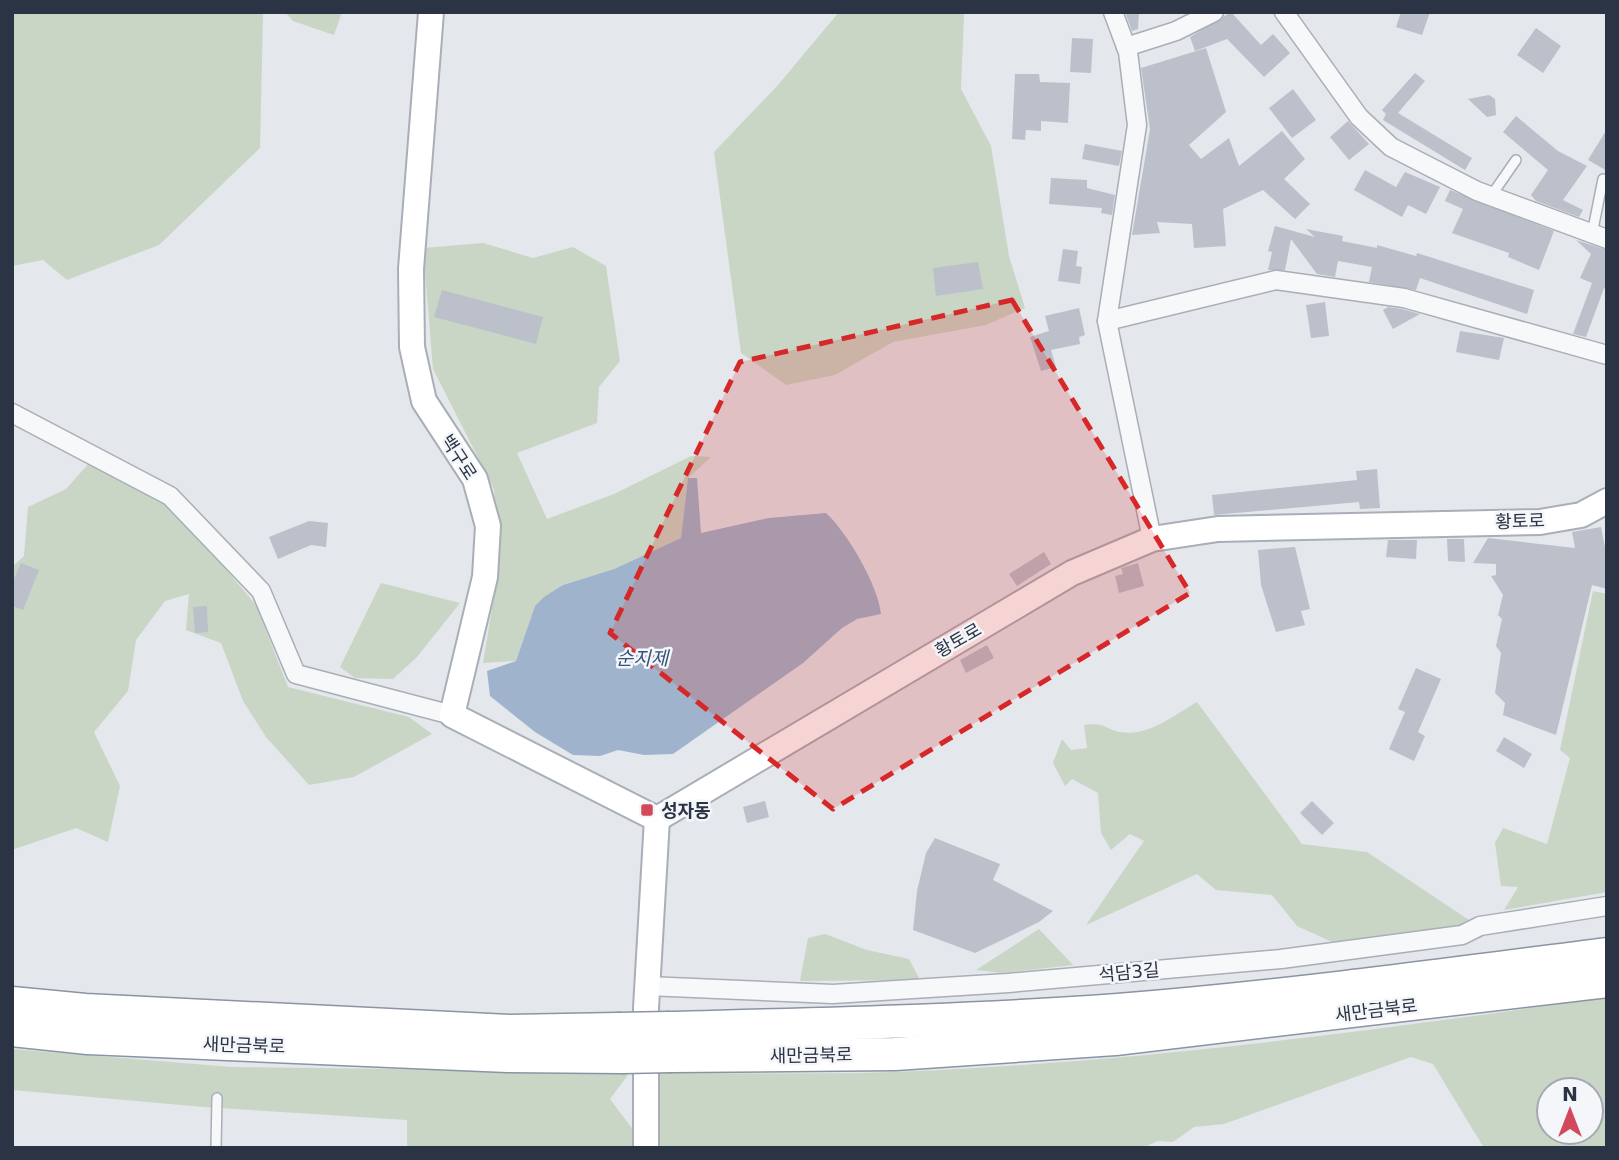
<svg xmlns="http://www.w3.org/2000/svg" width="1619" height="1160" font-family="'DejaVu Sans','Noto Sans KR',sans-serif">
  <rect width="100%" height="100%" fill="#e4e7ec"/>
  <!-- green -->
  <g fill="#c9d6c5" fill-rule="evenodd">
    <path d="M12,12H263L260,148L159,245L67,280L43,260L12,266Z"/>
    <path d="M285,12H342L334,35L293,21Z"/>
    <path d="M839,12H962L964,15L961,89L991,146L1009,256L1025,308L986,325L893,342L835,375L786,385L741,353L714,152L778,85Z"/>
    <path d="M483,243L533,258L573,247L606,266L620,361L599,387L597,423L517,453L547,519L614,494L691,456L711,457L688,478L681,538L614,569L563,585L535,607L516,661L483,663L499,566L494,489L433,369L423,248Z"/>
    <path d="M90,462L156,496L183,519L256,605L288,687L409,717L432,734L354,777L309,785L266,737L243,701L221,643L186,630L189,594L165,601L136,640L128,691L94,732L120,786L108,842L76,828L12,850V567L24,556L28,507L66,489Z"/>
    <path d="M381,583L460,603L417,657L393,679L355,678L340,667Z"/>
    <path d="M1593,591L1607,594V892L1504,910L1518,887L1501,886L1495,843L1503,828L1547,844L1570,758L1560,750Z"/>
    <path d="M1197,702L1302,844L1367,852L1469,920L1450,930L1341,946L1297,926L1272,895L1216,890L1197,874L1086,925L1144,841L1130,834L1111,850L1101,833L1098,793L1072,779L1065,786L1053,763L1062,739L1071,750L1087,748L1084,725C1106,722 1104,729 1120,732C1149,737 1174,715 1197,702Z"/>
    <path d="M1039,929L1073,965L1002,973L976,970Z"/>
    <path d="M825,934L867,950L909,959L920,980L800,981L808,938Z"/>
    <path d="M1607,997V1148H1484L1433,1064L1411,1057L1224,1124L1194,1127L1173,1142L1158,1141L1142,1148H655L654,1104L659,1073C726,1073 793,1074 860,1073C1109,1066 1360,1033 1607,997ZM1549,1090H1591V1132H1549Z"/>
    <path d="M12,1049L232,1067L630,1072L610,1099L634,1131L635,1148H407V1120L204,1107L12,1090Z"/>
  </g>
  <!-- water -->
  <path fill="#9fb4cc" d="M688,478H697L701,533L769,518L826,513C847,532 878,585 881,614L857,619L842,628L803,663L673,754L644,755L618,750L600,756L573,755L535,732L490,696L487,671L516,661L535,606L544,597L563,585L614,569L681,538Z"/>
  <!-- building -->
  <g fill="#bbc0ca">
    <path d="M1125,12H1139L1138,29L1132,31Z"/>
    <path d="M1231,12L1261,45L1273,34L1290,53L1264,77L1227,39L1195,51L1190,37Z"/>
    <path d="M1401,12H1430L1422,35L1396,27Z"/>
    <path d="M1536,28L1561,46L1543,73L1517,55Z"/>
    <path d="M1072,38L1093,39L1091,73L1070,72Z"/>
    <path d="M1206,48L1226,112L1189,145L1201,159L1229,138L1239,166L1282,131L1305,159L1284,179L1310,204L1295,219L1263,190L1223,209L1226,246L1194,248L1192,224L1157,222L1160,233L1132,235L1150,129L1141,68Z"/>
    <path d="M1415,73L1425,81L1398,113L1472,158L1465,170L1383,120L1386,114L1382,110Z"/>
    <path d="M1015,74H1039L1040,82L1070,83L1068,123L1041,121V131L1026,130L1025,140L1012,139Z"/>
    <path d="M1293,89L1316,120L1292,138L1269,108Z"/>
    <path d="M1489,95L1495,99L1496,115L1487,117L1468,99Z"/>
    <path d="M1516,116L1558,151L1587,166L1563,200L1583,210L1579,217L1536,201L1531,195L1548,170L1503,132Z"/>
    <path d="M1348,121L1369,144L1349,160L1330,137Z"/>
    <path d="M1607,129V171L1588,160Z"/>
    <path d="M1085,144L1122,151L1119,166L1082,159Z"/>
    <path d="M1365,170L1396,187L1405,172L1440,187L1426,214L1408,205L1402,217L1354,190Z"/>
    <path d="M1051,178L1087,180V188L1115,195L1112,215L1101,213L1102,208L1049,204Z"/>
    <path d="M1450,190L1554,231L1539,270L1508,257L1509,253L1452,233L1463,209L1445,201Z"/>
    <path d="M1275,226L1315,237L1306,229L1343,236L1342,241L1377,248V245L1416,256L1417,253L1534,290L1527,314L1420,278L1416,290L1369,282L1372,267L1338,261L1335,277L1317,274L1291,239L1285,270H1268L1272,252L1268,251Z"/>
    <path d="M1576,240L1607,250V290L1604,288L1586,337L1573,334L1592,283L1580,278L1591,254Z"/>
    <path d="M1063,249L1078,251L1076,266L1082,267L1080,284L1058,281Z"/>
    <path d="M978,262L983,289L936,296L933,268Z"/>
    <path d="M442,290L543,317L536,344L434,317Z"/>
    <path d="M1325,302L1329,336L1311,338L1306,305Z"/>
    <path d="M1388,307L1402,309L1420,314L1393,329L1383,310Z"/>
    <path d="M1079,308L1085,335L1079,337L1080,344L1051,350L1056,367L1041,371L1030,337L1049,331L1045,316Z"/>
    <path d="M1460,331L1504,338L1499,360L1456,352Z"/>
    <path d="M1377,469L1380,508L1360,509L1359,502L1214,515L1212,495L1357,480L1356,471Z"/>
    <path d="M309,521L328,523L326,547L311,545L278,559L269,537Z"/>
    <path d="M1601,527L1607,557V589L1592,585L1556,735L1503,715L1505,703L1495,693L1501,653L1496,646L1502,619L1498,615L1503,595L1491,576L1496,575V564L1473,563L1488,538L1575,548L1572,532Z"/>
    <path d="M1447,539H1464L1465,562L1448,561Z"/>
    <path d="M1388,540H1417L1416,559L1386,557Z"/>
    <path d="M1295,547L1310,609L1301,611L1305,625L1276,632L1261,585L1258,550Z"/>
    <path d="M1044,552L1051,564L1017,586L1009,574Z"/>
    <path d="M21,563L39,570L23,610L12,606V583Z"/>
    <path d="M1138,563L1144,586L1119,593L1115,576L1123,574L1121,568Z"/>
    <path d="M207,606L208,632L195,633L193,607Z"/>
    <path d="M987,645L994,658L966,673L960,660Z"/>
    <path d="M1416,668L1441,679L1418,732L1425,736L1414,761L1389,749L1405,712L1398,709Z"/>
    <path d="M1504,737L1532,754L1524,768L1496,751Z"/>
    <path d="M765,801L769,817L747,823L743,807Z"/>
    <path d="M1312,801L1334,823L1322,835L1300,813Z"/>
    <path d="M935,838L1000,864L993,880L1053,911L1039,922L975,953L913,930L917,891L926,853Z"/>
  </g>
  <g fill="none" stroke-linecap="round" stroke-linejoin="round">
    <defs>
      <g id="lane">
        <path d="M1491,196L1516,160"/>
        <path d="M1592,234L1603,179"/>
        <path d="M216,1148L217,1098"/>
      </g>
      <g id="street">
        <path d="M1113,12L1128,52L1137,125L1107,321L1152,539"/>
        <path d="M1284,12L1359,117L1391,147L1477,191L1607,239"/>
        <path d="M1126,47L1176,31L1214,12"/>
        <path d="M1107,321L1276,280L1404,298L1607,355"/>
        <path d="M12,413L170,496L261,591L296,674L452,715"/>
        <path d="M647,986L833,994L1008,983L1281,959L1462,935L1480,926L1607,906"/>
      </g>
      <g id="secondary">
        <path d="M431,12L411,269L412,347L424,401L475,479L488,526L485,577L452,715L657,819"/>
        <path d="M646,1148V1008L657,819L1072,573L1152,539L1218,529L1540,522L1581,515L1607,501"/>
      </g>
      <g id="highway">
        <path d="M12,1003L85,1010L509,1031L618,1029"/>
        <path d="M669,1028C818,1024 969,1021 1118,1010C1282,997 1444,975 1607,954"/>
        <path d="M12,1030L88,1038L508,1056L622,1057"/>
        <path d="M671,1056L895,1054L1115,1039L1607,981"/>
      </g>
    </defs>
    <!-- lane casing -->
    <use href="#lane" stroke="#a9aeb7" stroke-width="12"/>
    <!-- street casing -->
    <use href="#street" stroke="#a9aeb7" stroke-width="21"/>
    <!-- secondary casing -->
    <use href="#secondary" stroke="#a9aeb7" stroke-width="28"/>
    <!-- highway casing -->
    <use href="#highway" stroke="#8b94a3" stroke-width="35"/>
    <!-- lane -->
    <use href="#lane" stroke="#f7f8fa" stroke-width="9"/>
    <!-- street -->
    <use href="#street" stroke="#f7f8fa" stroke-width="18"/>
    <!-- secondary -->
    <use href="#secondary" stroke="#fff" stroke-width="24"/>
    <!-- highway -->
    <use href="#highway" stroke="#fff" stroke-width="32"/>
    <defs>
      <g id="highway-bridge">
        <path d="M618,1029L669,1028"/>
        <path d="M622,1057L671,1056"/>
      </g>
    </defs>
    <!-- highway-bridge casing -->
    <use href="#highway-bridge" stroke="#8b94a3" stroke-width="35" stroke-linecap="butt"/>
    <!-- highway-bridge -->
    <use href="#highway-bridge" stroke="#fff" stroke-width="32"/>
  </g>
  <!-- marked area -->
  <path fill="#d62828" fill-opacity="0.2" stroke="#d62828" stroke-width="5" stroke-dasharray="14 9" stroke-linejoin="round" d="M1012,300L1190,593L833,809L610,633L740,362Z"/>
  <!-- markers -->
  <rect fill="#d1495b" stroke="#f4f6f9" stroke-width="2.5" x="640" y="803" width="14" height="14" rx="3.5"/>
  <g text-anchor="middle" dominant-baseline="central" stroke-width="5" stroke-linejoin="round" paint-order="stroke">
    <!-- street labels -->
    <g font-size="18" fill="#2b3445" stroke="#f4f6f9">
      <text transform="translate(459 457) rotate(57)">백구로</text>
      <text transform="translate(1520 521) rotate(-2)">황토로</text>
      <text transform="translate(958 640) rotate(-30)">황토로</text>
      <text transform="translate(1129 972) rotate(-5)">석담3길</text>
      <text transform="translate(1376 1010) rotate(-7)">새만금북로</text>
      <text transform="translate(244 1045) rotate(2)">새만금북로</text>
      <text transform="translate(811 1055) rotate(-1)">새만금북로</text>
    </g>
    <!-- poi labels -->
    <g font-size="18" font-weight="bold" fill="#2b3445" stroke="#f4f6f9" text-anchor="start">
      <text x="661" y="810">성자동</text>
    </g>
    <!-- water labels -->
    <g font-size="19" font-style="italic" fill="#34527a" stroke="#f4f6f9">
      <text x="642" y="658">순지제</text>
    </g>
  </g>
  <!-- border -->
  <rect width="1619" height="1160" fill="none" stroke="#2b3445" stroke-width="28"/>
  <!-- north arrow -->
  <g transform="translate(1570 1111)"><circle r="33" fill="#f4f6f9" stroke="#a4a8b1" stroke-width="2"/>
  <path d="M0-5L12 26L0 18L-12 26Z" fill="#d1495b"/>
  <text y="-10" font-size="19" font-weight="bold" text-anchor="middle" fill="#2b3445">N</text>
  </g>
</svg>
